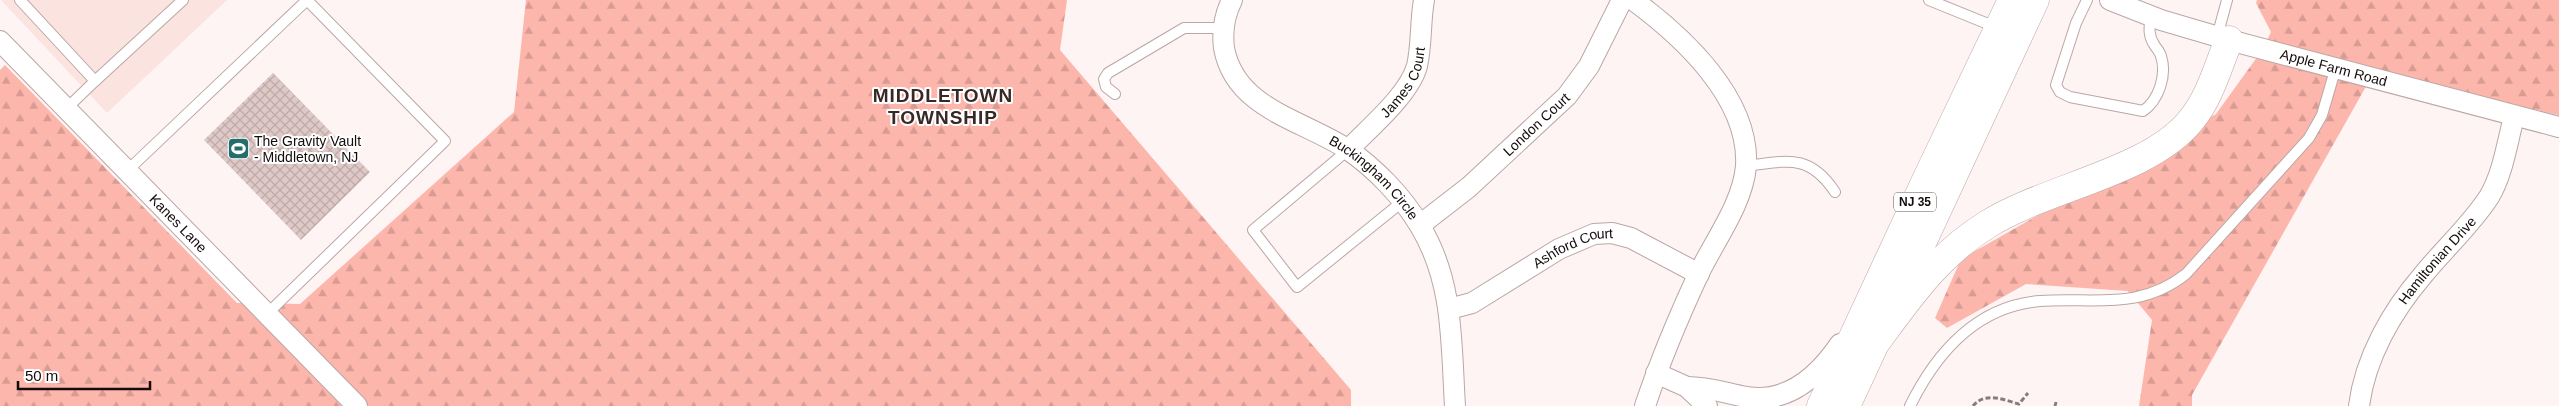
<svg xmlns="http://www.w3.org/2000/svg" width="2559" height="406" font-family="Helvetica,sans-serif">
  <defs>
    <pattern id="forest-firs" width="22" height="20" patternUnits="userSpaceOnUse" patternTransform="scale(1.25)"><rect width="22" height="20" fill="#fdb6ac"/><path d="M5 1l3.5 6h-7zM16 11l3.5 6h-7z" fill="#d89b93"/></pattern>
    <pattern id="building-cross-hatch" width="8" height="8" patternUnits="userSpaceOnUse" patternTransform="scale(1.25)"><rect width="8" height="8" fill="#dec9c6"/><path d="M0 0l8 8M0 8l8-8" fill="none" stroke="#beaba9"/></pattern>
  </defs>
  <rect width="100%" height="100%" fill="#fdf4f3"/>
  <!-- built -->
  <path fill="#fbe4e0" d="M1,0H227L107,113Z"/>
  <!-- forest -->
  <g fill="url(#forest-firs)">
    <path d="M526,0H1067L1060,50L1351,390V406H0V70L5,65L237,303L300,304L514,112Z"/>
    <path d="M2257,0H2559V115L2373,74L2192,395V406H2139L2152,320L2128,291L2026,284L1947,328L1935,318L1961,259L2216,114L2263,49L2271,32L2256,3Z"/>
  </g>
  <!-- building -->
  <path fill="url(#building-cross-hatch)" d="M273,73L370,172L301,240L204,140Z"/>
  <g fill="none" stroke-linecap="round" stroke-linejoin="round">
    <defs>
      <g id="service">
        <path d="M20,0L95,81L67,108"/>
        <path d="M1929,0L1998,28"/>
        <path d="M2087,0L2076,23L2056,85L2060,92L2070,97L2143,111C2159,100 2167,75 2161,56C2160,52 2157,49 2155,46C2148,36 2149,28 2151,16"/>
        <path d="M2217,37L2227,0"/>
        <path d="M95,81L183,0"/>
        <path d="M1115,94L1106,87L1104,79L1108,73L1184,28H1224"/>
        <path d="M1348,150L1253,230L1297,287L1402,202"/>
        <path d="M1746,166C1787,161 1809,153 1835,192"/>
        <path d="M128,170L307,0L445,141L267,314"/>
        <path d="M1910,406C1936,353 1977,306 2040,301C2094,297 2139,311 2186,274L2309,138L2322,115L2336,67"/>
      </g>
      <g id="minor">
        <path id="s1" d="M1232,0C1225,14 1222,32 1224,48C1235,109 1303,120 1347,149C1375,168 1403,197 1420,226C1454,282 1451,343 1455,406"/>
        <path d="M1633,0C1682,36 1750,98 1746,166C1743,203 1715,240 1699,273C1679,316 1660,361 1645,406"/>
        <path id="s2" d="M2110,0L2161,20L2229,40L2559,127"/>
        <path id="s3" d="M0,41L357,406"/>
        <path id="s4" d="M1348,150C1369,128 1409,95 1417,66C1422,44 1420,22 1424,0"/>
        <path id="s5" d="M1420,225L1469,187L1567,96L1589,66L1622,0"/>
        <path id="s6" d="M1449,309L1472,303L1559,249L1594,234L1612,233L1631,238L1699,274"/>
        <path d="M1656,373L1687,387L1707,406"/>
        <path d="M1687,387C1707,387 1722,392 1741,396C1785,406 1817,378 1840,344"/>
        <path id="s7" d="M2359,406C2365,358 2392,311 2423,275C2445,248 2470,226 2489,197C2503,174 2507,143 2514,117"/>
      </g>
      <g id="trunk">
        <path d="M1877,341C1911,295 1938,255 1988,224C2047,187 2151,172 2192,119C2210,97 2218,66 2229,40"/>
        <path d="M1821,406L1927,178L2012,0"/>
        <path d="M1846,406L2035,0"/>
      </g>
    </defs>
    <!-- service casing -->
    <use href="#service" stroke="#bba7a4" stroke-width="12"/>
    <!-- minor casing -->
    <use href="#minor" stroke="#bba7a4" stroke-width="22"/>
    <!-- trunk casing -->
    <use href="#trunk" stroke="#bba7a4" stroke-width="29"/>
    <!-- path -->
    <g stroke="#857d7c" stroke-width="3" stroke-dasharray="5 2.5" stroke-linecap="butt">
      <path d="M1973,406C1985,391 2004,400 2019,404L2028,393"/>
      <path d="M2055,406L2056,402"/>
    </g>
    <!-- service -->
    <use href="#service" stroke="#fff" stroke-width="10"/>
    <!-- minor -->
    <use href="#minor" stroke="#fff" stroke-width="20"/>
    <!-- trunk -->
    <use href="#trunk" stroke="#fff" stroke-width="28"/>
  </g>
  <!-- icons -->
  <defs>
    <symbol id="stadium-square" viewBox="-11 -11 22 22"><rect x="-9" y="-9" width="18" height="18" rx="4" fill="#236e6c" stroke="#fff"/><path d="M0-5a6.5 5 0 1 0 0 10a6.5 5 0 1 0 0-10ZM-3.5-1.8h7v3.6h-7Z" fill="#fff"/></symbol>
  </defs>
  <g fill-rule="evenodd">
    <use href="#stadium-square" x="226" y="136" width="25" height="25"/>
  </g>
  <g text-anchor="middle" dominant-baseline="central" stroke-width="4" stroke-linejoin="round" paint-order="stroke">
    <!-- shield labels -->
    <rect fill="#fff" stroke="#5a5554" stroke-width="1" x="1894" y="192.5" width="42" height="19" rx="4"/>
    <g font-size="12" font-weight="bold" fill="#130c0b">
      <text x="1915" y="202">NJ 35</text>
    </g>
    <!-- street labels -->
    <g font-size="14" fill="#130c0b" stroke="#fff">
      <text stroke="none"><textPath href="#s2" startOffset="234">Apple Farm Road</textPath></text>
      <text stroke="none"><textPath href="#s4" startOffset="89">James Court</textPath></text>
      <text stroke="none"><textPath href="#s5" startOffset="154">London Court</textPath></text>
      <text stroke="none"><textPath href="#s1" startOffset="254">Buckingham Circle</textPath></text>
      <text stroke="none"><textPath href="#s3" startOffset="255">Kanes Lane</textPath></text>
      <text stroke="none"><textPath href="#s6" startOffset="140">Ashford Court</textPath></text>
      <text stroke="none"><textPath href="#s7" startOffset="168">Hamiltonian Drive</textPath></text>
    </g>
    <!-- poi labels -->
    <g font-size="14" fill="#130c0b" stroke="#fff" text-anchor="start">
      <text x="254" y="141">The Gravity Vault<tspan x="254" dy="16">- Middletown, NJ</tspan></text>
    </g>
    <!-- district labels -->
    <g font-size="19" font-weight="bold" letter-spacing="1" fill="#382826" stroke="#fff">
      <text x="943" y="95">MIDDLETOWN<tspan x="943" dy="22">TOWNSHIP</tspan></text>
    </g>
  </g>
  <!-- scale -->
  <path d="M18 381v8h132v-8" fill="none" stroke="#130c0b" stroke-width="2.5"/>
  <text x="25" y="381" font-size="15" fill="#130c0b" stroke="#ffffff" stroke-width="4" paint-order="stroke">50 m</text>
</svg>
